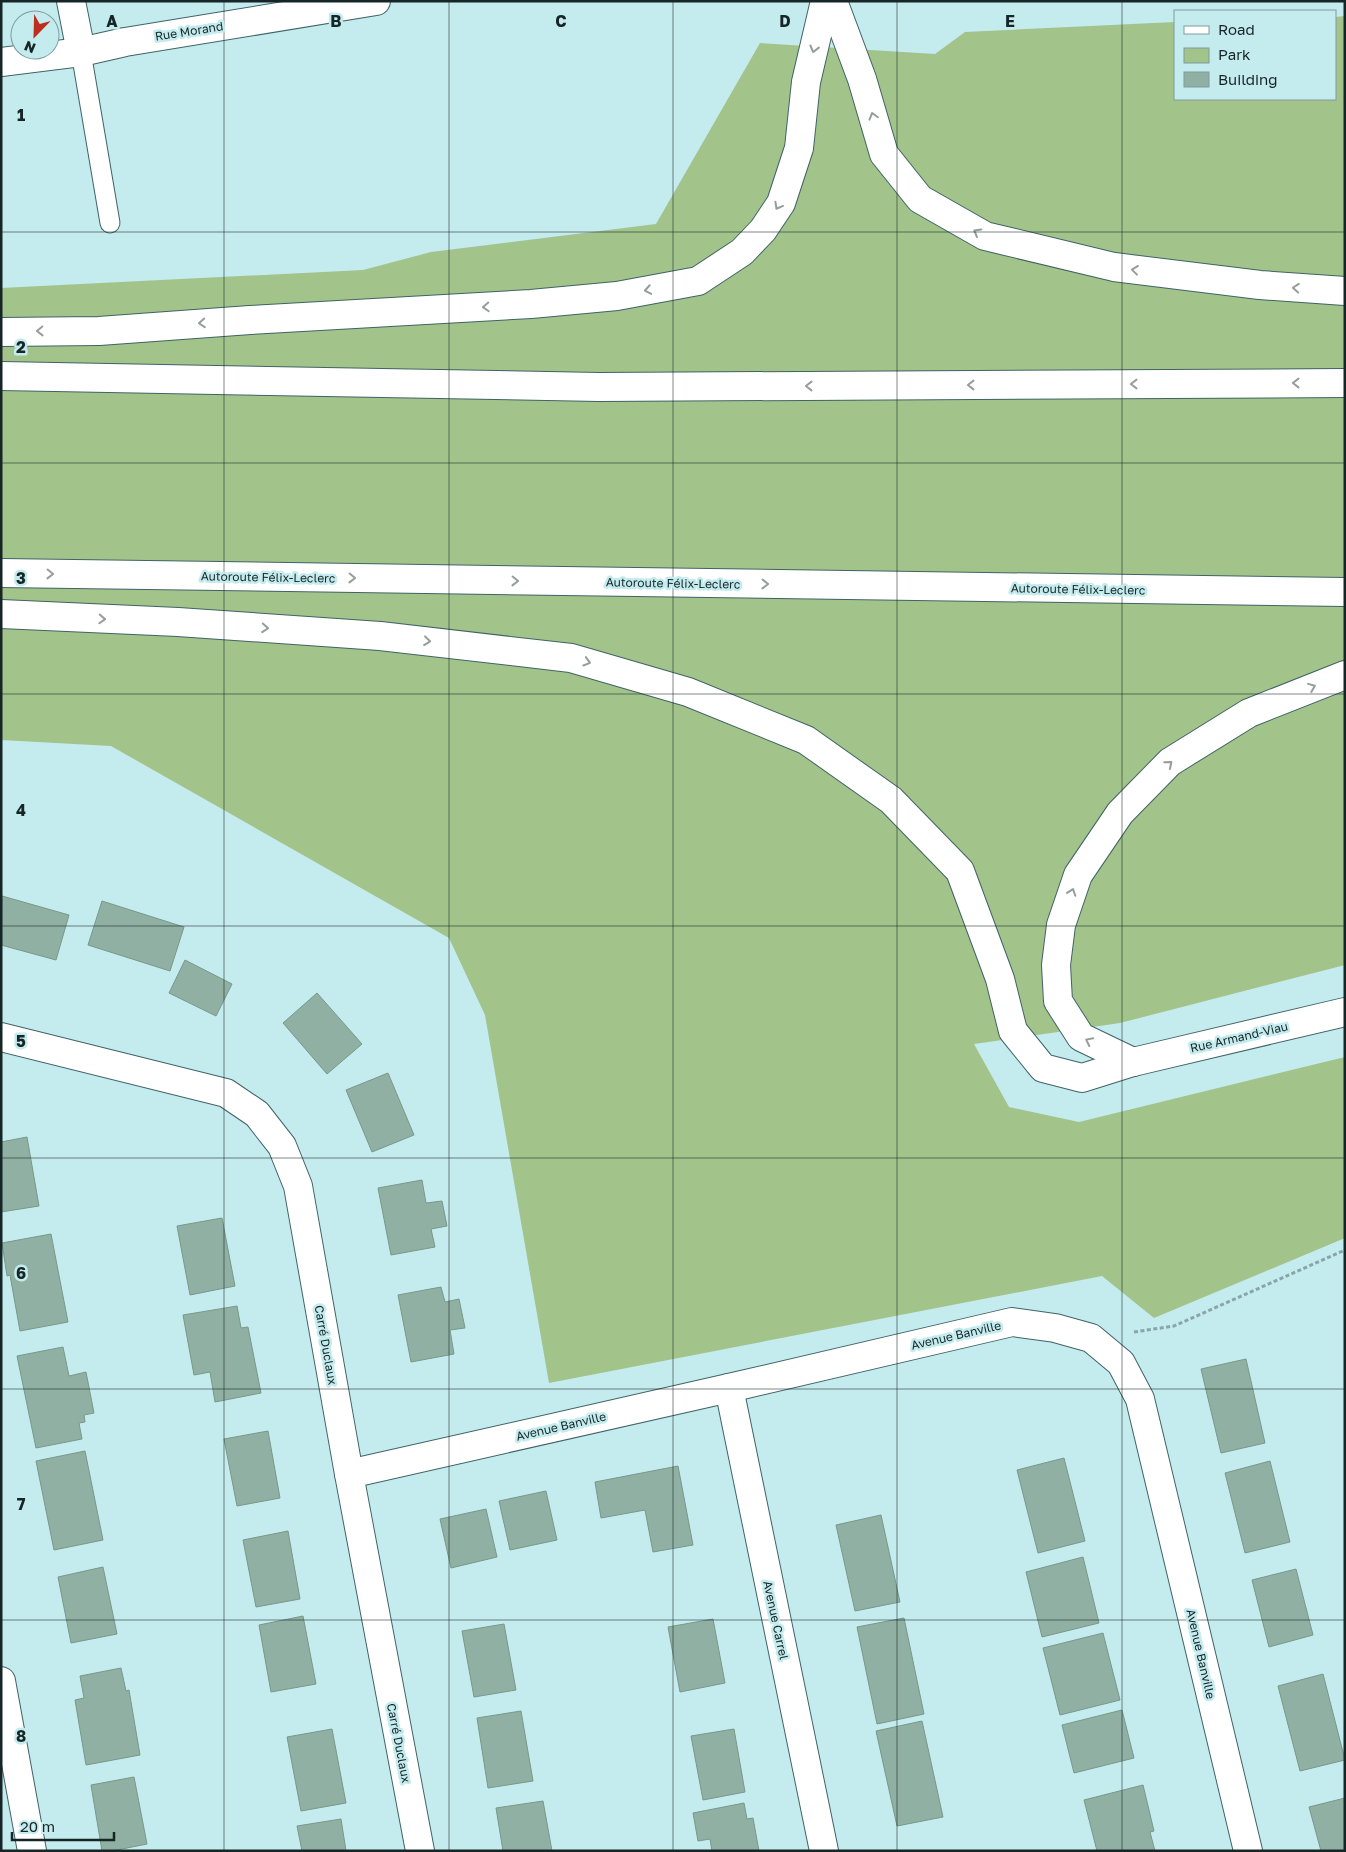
<svg xmlns="http://www.w3.org/2000/svg" width="1346" height="1852" font-family="'Golos Text',sans-serif">
  <rect width="100%" height="100%" fill="#c4ebee"/>
  <!-- green -->
  <path fill="#a2c38a" d="M1345,16V965L1120,1023L974,1044L1009,1107L1079,1122L1345,1057V1238L1154,1318L1102,1276L549,1383L485,1015L449,938L111,746L1,740V288L363,270L431,252L656,224L760,43L935,54L965,32L1175,22V99H1335V17Z"/>
  <!-- building -->
  <g fill="#8fb0a2" stroke="#78988a">
    <path d="M2,896L69,915L56,960L1,945Z"/>
    <path d="M102,901L184,927L170,971L88,945Z"/>
    <path d="M185,960L232,984L216,1016L169,993Z"/>
    <path d="M317,993L362,1044L327,1074L283,1023Z"/>
    <path d="M388,1073L414,1135L372,1152L346,1090Z"/>
    <path d="M27,1137L39,1206L1,1212V1142Z"/>
    <path d="M422,1180L426,1203L442,1201L447,1226L431,1229L435,1247L391,1255L378,1188Z"/>
    <path d="M222,1218L235,1286L190,1295L177,1226Z"/>
    <path d="M51,1234L68,1322L20,1331L10,1275L7,1276L2,1243Z"/>
    <path d="M441,1287L445,1302L459,1299L465,1328L450,1330L454,1354L411,1362L398,1295Z"/>
    <path d="M237,1306L241,1328L248,1327L261,1393L215,1402L210,1372L194,1375L183,1315Z"/>
    <path d="M63,1347L69,1376L86,1372L94,1413L84,1415L85,1422L79,1423L82,1439L36,1448L17,1356Z"/>
    <path d="M1246,1359L1265,1443L1221,1453L1201,1369Z"/>
    <path d="M268,1431L280,1498L237,1506L224,1439Z"/>
    <path d="M85,1451L103,1540L54,1550L36,1461Z"/>
    <path d="M1064,1458L1085,1541L1038,1553L1017,1470Z"/>
    <path d="M1270,1461L1290,1542L1245,1553L1225,1473Z"/>
    <path d="M678,1466L693,1545L653,1552L645,1510L601,1518L595,1482Z"/>
    <path d="M546,1491L557,1540L510,1550L499,1501Z"/>
    <path d="M486,1509L497,1557L451,1568L440,1519Z"/>
    <path d="M881,1515L900,1602L855,1611L836,1525Z"/>
    <path d="M288,1531L300,1599L256,1607L243,1540Z"/>
    <path d="M1083,1557L1099,1623L1042,1637L1026,1572Z"/>
    <path d="M103,1567L117,1634L71,1643L58,1577Z"/>
    <path d="M1296,1569L1313,1635L1269,1647L1252,1580Z"/>
    <path d="M303,1616L316,1684L271,1692L259,1625Z"/>
    <path d="M904,1618L924,1714L877,1724L857,1627Z"/>
    <path d="M713,1619L725,1683L680,1692L668,1627Z"/>
    <path d="M504,1624L516,1690L474,1697L462,1631Z"/>
    <path d="M1103,1633L1120,1700L1060,1715L1043,1648Z"/>
    <path d="M121,1668L126,1691L129,1690L140,1755L86,1765L75,1700L84,1698L80,1676Z"/>
    <path d="M1323,1674L1345,1760L1300,1771L1278,1686Z"/>
    <path d="M1122,1710L1134,1758L1074,1773L1062,1725Z"/>
    <path d="M521,1711L533,1781L488,1788L477,1718Z"/>
    <path d="M922,1721L943,1817L897,1826L876,1731Z"/>
    <path d="M332,1729L346,1803L301,1811L287,1737Z"/>
    <path d="M734,1729L745,1792L703,1800L691,1736Z"/>
    <path d="M134,1777L147,1844L112,1851H102L91,1785Z"/>
    <path d="M1143,1785L1154,1831L1150,1832L1155,1851H1097L1084,1800Z"/>
    <path d="M1345,1798V1851H1321L1309,1807Z"/>
    <path d="M543,1801L552,1851H503L496,1808Z"/>
    <path d="M744,1803L747,1819L753,1818L759,1851H712L710,1839L698,1841L693,1813Z"/>
    <path d="M341,1819L346,1851H302L297,1826Z"/>
  </g>
  <g fill="none" stroke-linecap="round" stroke-linejoin="round">
    <defs>
      <path id="service" d="M81,52L110,223"/>
      <g id="minor">
        <path d="M71,1L81,52"/>
        <path d="M1,62L81,52L125,42L376,1"/>
        <path d="M1,1037L226,1093L257,1114L282,1146L298,1186L349,1474L420,1851"/>
        <path d="M729,1388L824,1851"/>
        <path d="M349,1474L729,1388L1012,1322L1055,1328L1091,1338L1121,1363L1140,1399L1248,1851"/>
        <path d="M1,1681L32,1851"/>
      </g>
      <path id="tertiary" d="M1133,1062L1345,1012"/>
      <g id="motorway">
        <path d="M833,1L862,79L884,154L920,199L985,236L1114,267L1260,285L1345,291"/>
        <path d="M1,332L99,331L250,320L531,304L617,296L698,281L742,252L763,230L781,203L799,148L806,82L825,1"/>
        <path d="M1,376L599,387L1345,383"/>
        <path d="M1,573L1345,592"/>
        <path d="M1,614L178,622L380,636L571,658L688,692L806,740L891,800L960,871L1000,979L1013,1031L1043,1068L1082,1078L1133,1062"/>
        <path d="M1133,1062L1081,1037L1058,1001L1056,965L1061,925L1078,875L1120,813L1170,762L1249,713L1345,675"/>
      </g>
    </defs>
    <!-- service casing -->
    <use href="#service" stroke="#406366" stroke-width="21"/>
    <!-- minor casing -->
    <use href="#minor" stroke="#406366" stroke-width="30"/>
    <!-- tertiary casing -->
    <use href="#tertiary" stroke="#406366" stroke-width="30"/>
    <!-- motorway casing -->
    <use href="#motorway" stroke="#406366" stroke-width="30"/>
    <!-- path -->
    <path stroke="#88a6a9" stroke-width="3" stroke-dasharray="4 2.5" stroke-linecap="butt" d="M1134,1332L1174,1326L1345,1250"/>
    <!-- service -->
    <use href="#service" stroke="#fff" stroke-width="19"/>
    <!-- minor -->
    <use href="#minor" stroke="#fff" stroke-width="28"/>
    <!-- tertiary -->
    <use href="#tertiary" stroke="#fff" stroke-width="28"/>
    <!-- motorway -->
    <use href="#motorway" stroke="#fff" stroke-width="28"/>
  </g>
  <!-- one-way arrows -->
  <defs><path id="oneway-chevron" d="M-2-3.5L2.5 0L-2 3.5" fill="none" stroke-width="1.6" stroke-linecap="round" stroke-linejoin="round" transform="scale(1.25)"/></defs>
  <g stroke="#969d9d">
    <use href="#oneway-chevron" transform="translate(814 49) rotate(104)"/>
    <use href="#oneway-chevron" transform="translate(873 116) rotate(-106)"/>
    <use href="#oneway-chevron" transform="translate(778 206) rotate(119)"/>
    <use href="#oneway-chevron" transform="translate(977 232) rotate(-150)"/>
    <use href="#oneway-chevron" transform="translate(1135 270) rotate(-173)"/>
    <use href="#oneway-chevron" transform="translate(1296 288) rotate(-176)"/>
    <use href="#oneway-chevron" transform="translate(648 290) rotate(170)"/>
    <use href="#oneway-chevron" transform="translate(486 307) rotate(177)"/>
    <use href="#oneway-chevron" transform="translate(202 323) rotate(176)"/>
    <use href="#oneway-chevron" transform="translate(40 331) rotate(179)"/>
    <use href="#oneway-chevron" transform="translate(1296 383) rotate(180)"/>
    <use href="#oneway-chevron" transform="translate(1134 384) rotate(180)"/>
    <use href="#oneway-chevron" transform="translate(971 385) rotate(180)"/>
    <use href="#oneway-chevron" transform="translate(809 386) rotate(180)"/>
    <use href="#oneway-chevron" transform="translate(50 574) rotate(1)"/>
    <use href="#oneway-chevron" transform="translate(352 578) rotate(1)"/>
    <use href="#oneway-chevron" transform="translate(515 581) rotate(1)"/>
    <use href="#oneway-chevron" transform="translate(765 584) rotate(1)"/>
    <use href="#oneway-chevron" transform="translate(102 619) rotate(2)"/>
    <use href="#oneway-chevron" transform="translate(265 628) rotate(4)"/>
    <use href="#oneway-chevron" transform="translate(427 641) rotate(6)"/>
    <use href="#oneway-chevron" transform="translate(587 662) rotate(17)"/>
    <use href="#oneway-chevron" transform="translate(1312 687) rotate(-22)"/>
    <use href="#oneway-chevron" transform="translate(1169 764) rotate(-40)"/>
    <use href="#oneway-chevron" transform="translate(1072 892) rotate(-71)"/>
    <use href="#oneway-chevron" transform="translate(1089 1041) rotate(-154)"/>
  </g>
  <!-- grid -->
  <path fill="none" stroke="#162526" stroke-width="1" stroke-opacity="0.55" d="M224,1V1851M449,1V1851M673,1V1851M897,1V1851M1122,1V1851M1,232H1345M1,463H1345M1,694H1345M1,926H1345M1,1158H1345M1,1389H1345M1,1620H1345"/>
  <g text-anchor="middle" dominant-baseline="central" stroke-width="5" stroke-linejoin="round" paint-order="stroke">
    <!-- street labels -->
    <g font-size="12" fill="#162526" stroke="#c4ebee">
      <text transform="translate(189 31) rotate(-9)">Rue Morand</text>
      <text transform="translate(268 577) rotate(1)">Autoroute Félix-Leclerc</text>
      <text transform="translate(673 583) rotate(1)">Autoroute Félix-Leclerc</text>
      <text transform="translate(1078 589) rotate(1)">Autoroute Félix-Leclerc</text>
      <text transform="translate(1239 1037) rotate(-13)">Rue Armand-Viau</text>
      <text transform="translate(956 1335) rotate(-13)">Avenue Banville</text>
      <text transform="translate(326 1345) rotate(80)">Carré Duclaux</text>
      <text transform="translate(561 1426) rotate(-13)">Avenue Banville</text>
      <text transform="translate(776 1620) rotate(78)">Avenue Carrel</text>
      <text transform="translate(1201 1654) rotate(77)">Avenue Banville</text>
      <text transform="translate(399 1743) rotate(79)">Carré Duclaux</text>
    </g>
  </g>
  <g font-size="16" text-anchor="middle" font-weight="bold" fill="#162526" stroke="#c4ebee" stroke-width="5" stroke-linejoin="round" paint-order="stroke">
    <text x="112" y="27">A</text>
    <text x="336" y="27">B</text>
    <text x="561" y="27">C</text>
    <text x="785" y="27">D</text>
    <text x="1010" y="27">E</text>
    <text x="21" y="121">1</text>
    <text x="21" y="353">2</text>
    <text x="21" y="584">3</text>
    <text x="21" y="816">4</text>
    <text x="21" y="1047">5</text>
    <text x="21" y="1279">6</text>
    <text x="21" y="1510">7</text>
    <text x="21" y="1742">8</text>
  </g>
  <!-- border -->
  <rect width="1346" height="1852" fill="none" stroke="#162526" stroke-width="5"/>
  <!-- legend -->
  <rect x="1174" y="10" width="162" height="90" fill="#c4ebee" stroke="#7e9c9e"/>
  <rect x="1184" y="26" width="25" height="8" fill="#ffffff" stroke="#7e9c9e"/>
  <text x="1218" y="35" font-size="15" fill="#162526">Road</text>
  <rect x="1184" y="48" width="25" height="15" fill="#a2c38a" stroke="#7e9c9e"/>
  <text x="1218" y="60" font-size="15" fill="#162526">Park</text>
  <rect x="1184" y="72" width="25" height="15" fill="#8fb0a2" stroke="#7e9c9e"/>
  <text x="1218" y="85" font-size="15" fill="#162526">Building</text>
  <!-- north arrow -->
  <g transform="translate(35 35) rotate(203)"><circle r="24" fill="#c4ebee" stroke="#7e9c9e"/>
  <path d="M0-4L9 19L0 12L-9 19Z" fill="#bc2f1f"/>
  <text y="-8" font-size="14" font-weight="bold" text-anchor="middle" fill="#162526">N</text>
  </g>
  <!-- scale -->
  <path d="M12 1832v8h102v-8" fill="none" stroke="#162526" stroke-width="2.5"/>
  <text x="20" y="1832" font-size="15" fill="#162526" stroke="#c4ebee" stroke-width="4" paint-order="stroke">20 m</text>
</svg>
